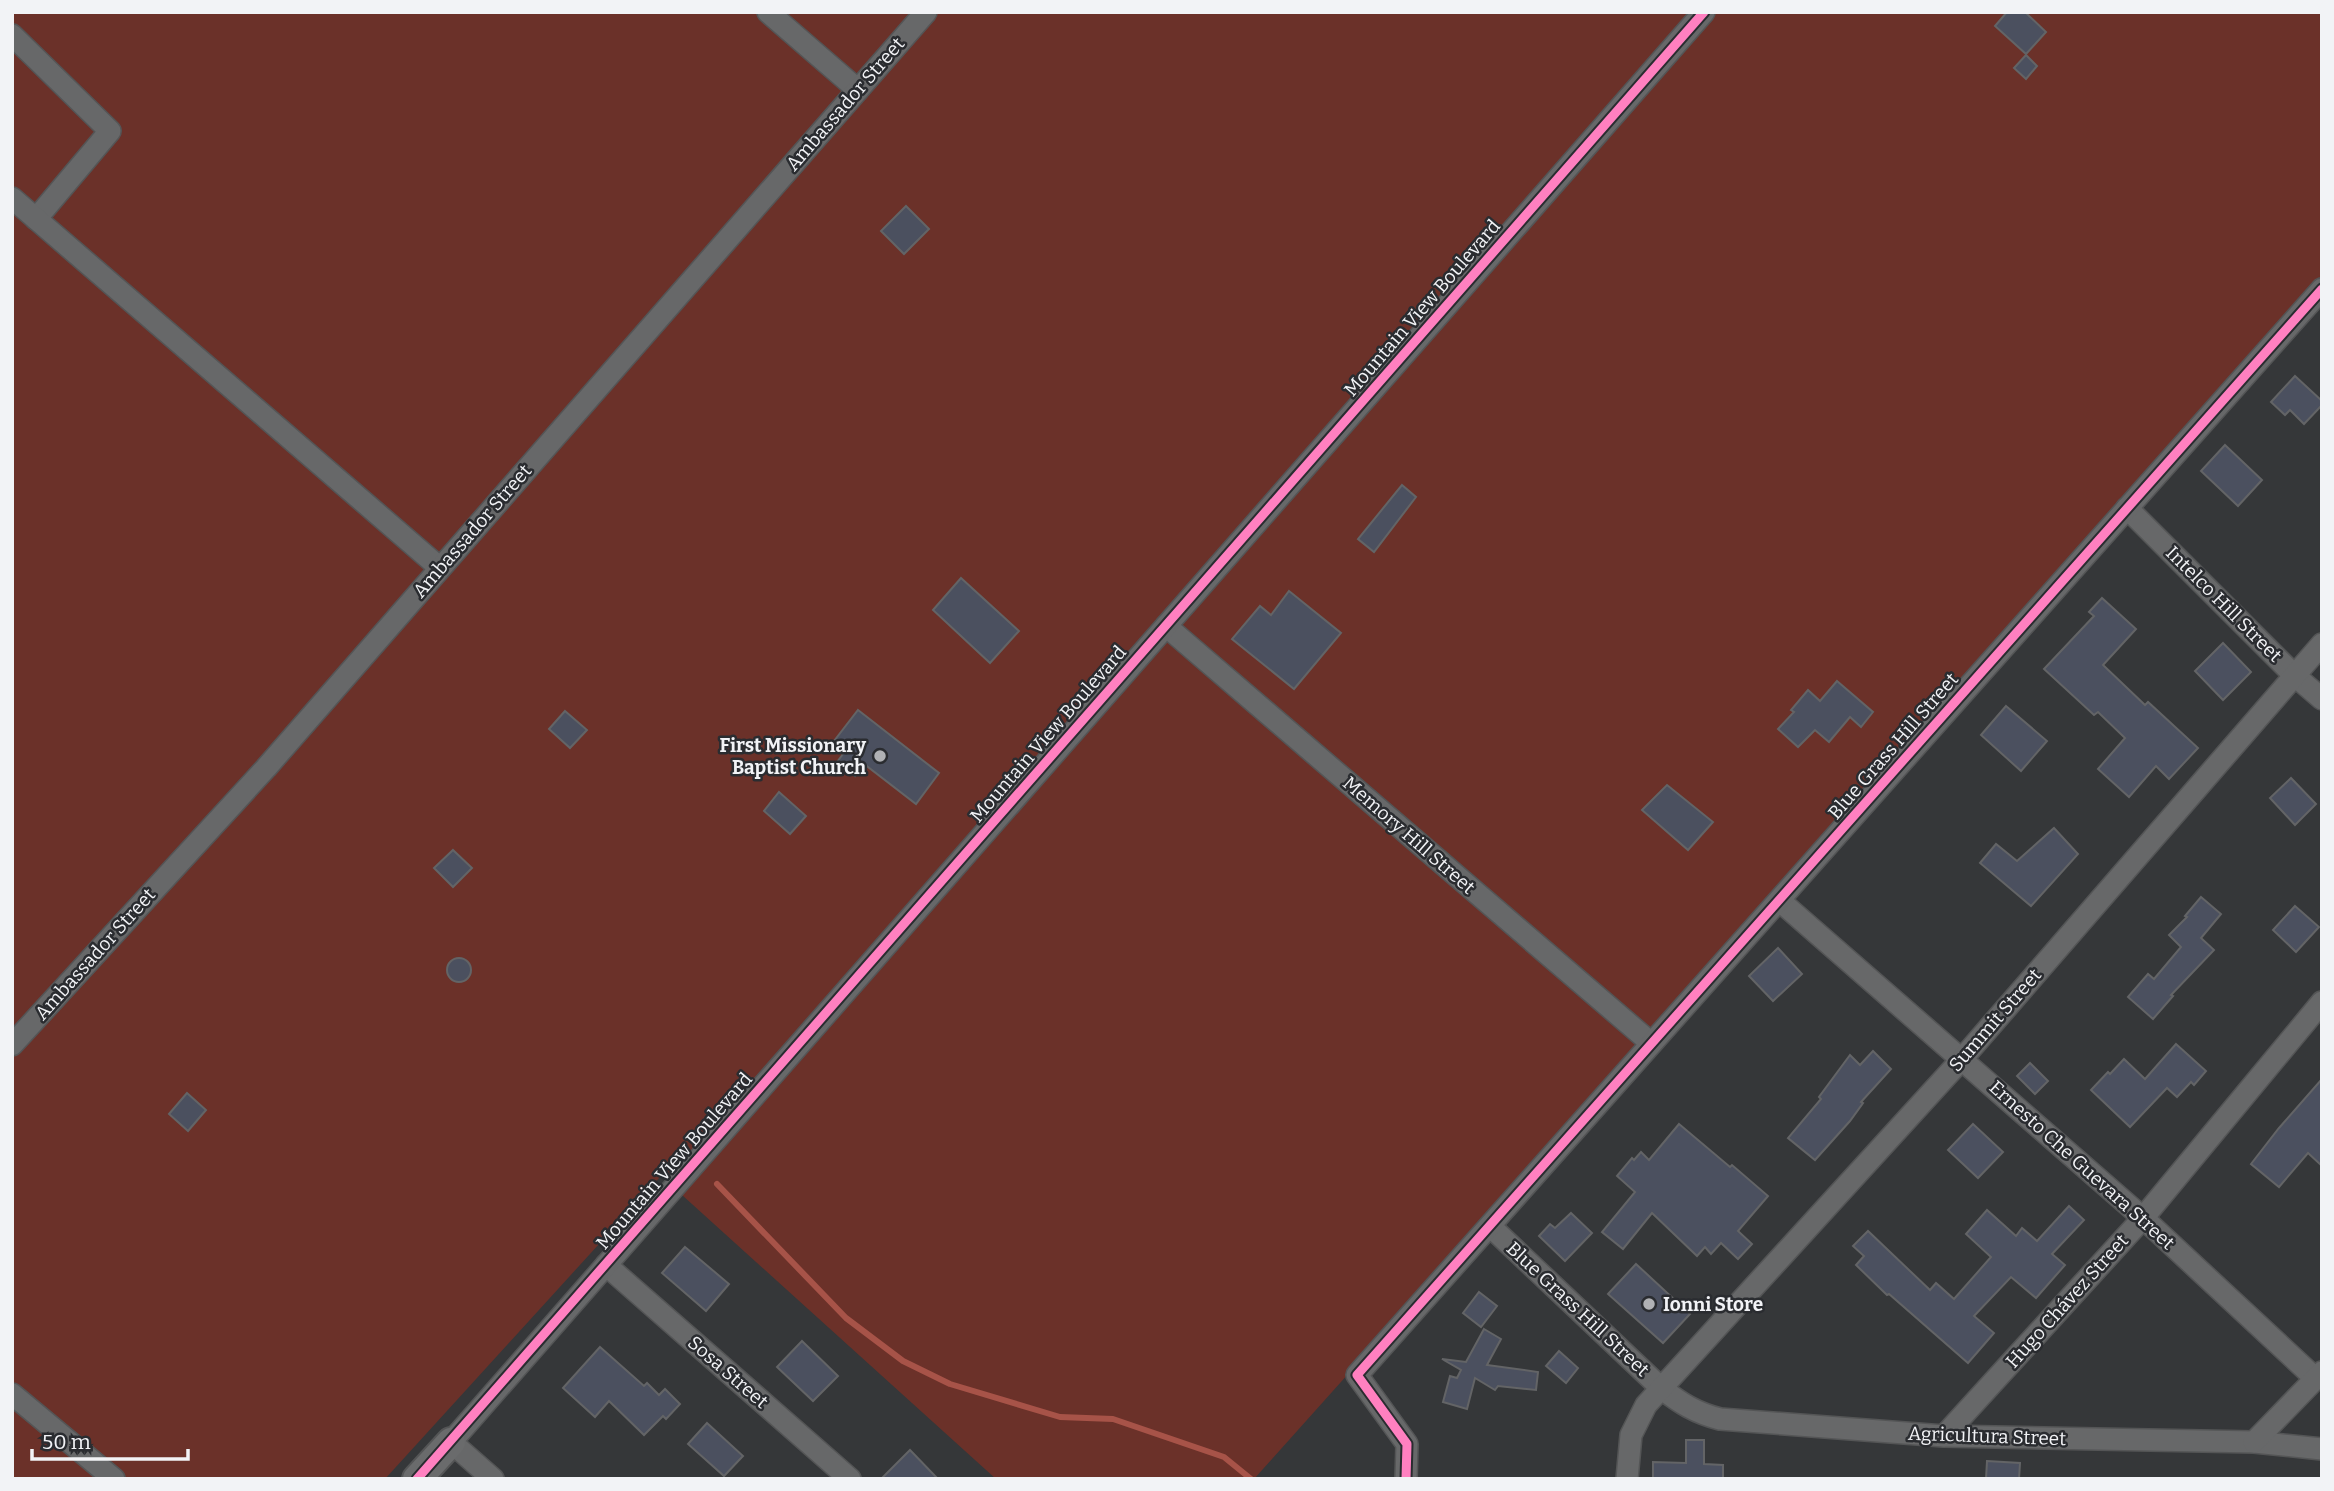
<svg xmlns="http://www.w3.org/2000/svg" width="2334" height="1491" font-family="Bitter,serif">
  <rect width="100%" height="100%" fill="#353739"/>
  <!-- green -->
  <path fill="#6b3129" d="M12,12H2322V287L1254,1479H996L661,1176L385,1479H12Z"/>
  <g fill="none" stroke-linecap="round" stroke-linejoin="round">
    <!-- stream -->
    <path stroke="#a75348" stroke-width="6" d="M717,1184L846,1318L903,1361L950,1384L1060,1417L1113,1419L1224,1457L1251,1479"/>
  </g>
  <!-- building -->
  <g fill="#4b505f" stroke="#636466" stroke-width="2">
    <path d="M2007,12H2025L2046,32L2026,54L1995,26Z"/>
    <path d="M2026,55L2037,66L2026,79L2014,68Z"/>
    <path d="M906,206L929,229L904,254L881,231Z"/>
    <path d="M2295,376L2322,401V405L2304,424L2290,410L2285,415L2271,402Z"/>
    <path d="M2225,445L2262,480L2238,506L2201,471Z"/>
    <path d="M1402,485L1416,497L1374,552L1358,539Z"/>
    <path d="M961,578L1019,631L990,663L933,610Z"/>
    <path d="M1289,591L1341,633L1294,689L1232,639L1260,606L1271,615Z"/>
    <path d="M2102,598L2136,629L2103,665L2145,705L2148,702L2198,748L2169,779L2156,766L2129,797L2098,769L2125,738L2098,712L2094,715L2044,669L2094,616L2089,612Z"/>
    <path d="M2223,643L2251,672L2223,700L2195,671Z"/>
    <path d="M1837,681L1873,712L1861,727L1850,717L1829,742L1815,730L1798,747L1778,729L1794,712L1791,710L1808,690L1820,701Z"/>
    <path d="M2006,706L2047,741L2021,771L1981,735Z"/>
    <path d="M858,710L939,773L916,804L864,764L855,776L837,762L846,750L834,741Z"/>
    <path d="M565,711L587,730L570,748L549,729Z"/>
    <path d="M2291,778L2316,804L2295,825L2270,798Z"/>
    <path d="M1667,785L1713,822L1688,850L1642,810Z"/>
    <path d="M779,792L806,816L790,834L764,811Z"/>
    <path d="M2054,828L2078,854L2031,906L1980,863L1996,844L2017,861Z"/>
    <path d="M453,850L472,868L453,887L434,868Z"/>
    <path d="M2201,897L2221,914L2201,938L2214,950L2171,995L2173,996L2153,1019L2128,997L2148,974L2154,979L2181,947L2169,935L2187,917L2185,916Z"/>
    <path d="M2295,906L2319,927L2296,952L2273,930Z"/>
    <path d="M1778,948L1802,974L1773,1001L1749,976Z"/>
    <circle cx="459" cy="970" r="12"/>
    <path d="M2176,1044L2206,1071L2194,1085L2191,1082L2177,1097L2167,1088L2130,1127L2091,1090L2108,1072L2110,1074L2124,1059L2145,1079Z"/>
    <path d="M1873,1051L1891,1069L1861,1102L1863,1103L1850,1121L1815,1160L1788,1138L1821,1099L1819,1097L1850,1055L1860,1065Z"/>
    <path d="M2030,1063L2048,1081L2035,1094L2017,1076Z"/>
    <path d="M2322,1079V1166L2308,1153L2279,1187L2251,1164L2279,1128Z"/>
    <path d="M187,1093L206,1110L188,1131L169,1114Z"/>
    <path d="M1679,1124L1730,1167L1732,1165L1768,1196L1738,1231L1752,1244L1738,1259L1721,1243L1711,1254L1705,1247L1697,1256L1652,1213L1623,1249L1602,1232L1635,1192L1617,1176L1632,1158L1634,1160L1641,1152L1649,1160Z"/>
    <path d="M1973,1124L2003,1152L1978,1178L1948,1150Z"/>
    <path d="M2069,1206L2084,1220L2052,1254L2065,1265L2036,1298L2011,1277L1974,1316L1994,1333L1968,1363L1889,1294L1887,1295L1856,1265L1864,1256L1853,1246L1868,1231L1930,1290L1936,1283L1954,1299L1991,1257L1966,1234L1987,1210L2016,1236L2022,1228L2037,1241Z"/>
    <path d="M1571,1213L1592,1233L1565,1261L1539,1236L1550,1224L1555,1228Z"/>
    <path d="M685,1247L729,1284L706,1311L662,1273Z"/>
    <path d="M1636,1264L1690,1314L1663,1343L1608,1294Z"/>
    <path d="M1479,1292L1497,1306L1481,1327L1463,1313Z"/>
    <path d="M1484,1329L1501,1339L1487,1365L1538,1372L1536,1390L1498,1386L1495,1390L1475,1378L1467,1409L1443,1402L1450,1376L1457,1378L1461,1370L1442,1359L1466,1362Z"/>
    <path d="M802,1341L838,1376L813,1401L777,1367Z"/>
    <path d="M600,1347L644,1386L647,1383L659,1395L665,1389L680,1404L666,1419L663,1416L644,1435L609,1401L595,1417L563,1388Z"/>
    <path d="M1559,1351L1578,1368L1566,1383L1546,1366Z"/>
    <path d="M707,1423L743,1456L724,1476L688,1444Z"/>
    <path d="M1686,1440H1704V1464L1723,1465V1479H1653V1462L1686,1463Z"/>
    <path d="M910,1450L938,1479H881Z"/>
    <path d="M1987,1461L2020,1463L2019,1479H1986Z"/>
  </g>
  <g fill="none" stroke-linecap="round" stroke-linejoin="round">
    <defs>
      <g id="street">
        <path d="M768,12L858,90"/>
        <path d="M12,35L110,131L36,219"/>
        <path d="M12,198L440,568"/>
        <path d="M2127,508L2294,675L2322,699"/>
        <path d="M1166,626L1651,1043"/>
        <path d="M1780,901L2143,1218L2316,1379"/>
        <path d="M12,1045L266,768L926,12"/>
        <path d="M1490,1226L1661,1388C1680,1403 1696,1413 1720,1419L1944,1436L2254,1442L2322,1449"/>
        <path d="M606,1265L850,1479"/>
        <path d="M12,1394L114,1479"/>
        <path d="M1944,1436L2143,1218L2322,1002"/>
        <path d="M2254,1442L2322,1372"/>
        <path d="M493,1479L451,1442L1704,12"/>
        <path d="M1406,1479L1407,1444L1357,1375L2322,289"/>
        <path d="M1627,1479L1631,1435L1646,1405L1962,1059L2322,644"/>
      </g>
      <path id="secondary" d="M417,1479L451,1442"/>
    </defs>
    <!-- street casing -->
    <use href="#street" stroke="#545556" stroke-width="24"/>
    <!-- secondary casing -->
    <use href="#secondary" stroke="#545556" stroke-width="32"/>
    <!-- street -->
    <use href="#street" stroke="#676869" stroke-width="21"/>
    <!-- secondary -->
    <use href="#secondary" stroke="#6a6b6c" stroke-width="28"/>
    <defs>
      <g id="cycleway">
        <path d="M417,1479L1704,12"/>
        <path d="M1406,1479L1407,1444L1357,1375L2322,289"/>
      </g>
    </defs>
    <!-- cycleway casing -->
    <use href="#cycleway" stroke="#2a2c30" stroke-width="13"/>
    <!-- cycleway -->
    <use href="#cycleway" stroke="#ff80c0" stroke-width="9"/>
  </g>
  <!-- markers -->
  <g fill="#b0b1b4" stroke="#2a2c30" stroke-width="2.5">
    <circle cx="880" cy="756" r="7"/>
    <circle cx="1649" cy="1304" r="7"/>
  </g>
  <g text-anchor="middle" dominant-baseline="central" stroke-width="5" stroke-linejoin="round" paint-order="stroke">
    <!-- street labels -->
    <g font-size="19" fill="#f2f3f6" stroke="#2a2c30">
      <text transform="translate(845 104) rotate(-49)">Ambassador Street</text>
      <text transform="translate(1422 308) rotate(-49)">Mountain View Boulevard</text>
      <text transform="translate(472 531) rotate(-49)">Ambassador Street</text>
      <text transform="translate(2224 604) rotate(45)">Intelco Hill Street</text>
      <text transform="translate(1048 734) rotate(-49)">Mountain View Boulevard</text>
      <text transform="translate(1893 746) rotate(-49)">Blue Grass Hill Street</text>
      <text transform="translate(1409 835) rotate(41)">Memory Hill Street</text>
      <text transform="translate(95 954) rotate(-48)">Ambassador Street</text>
      <text transform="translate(1995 1020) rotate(-49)">Summit Street</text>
      <text transform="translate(674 1161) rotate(-49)">Mountain View Boulevard</text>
      <text transform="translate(2082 1165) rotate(42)">Ernesto Che Guevara Street</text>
      <text transform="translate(2067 1301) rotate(-48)">Hugo Chávez Street</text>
      <text transform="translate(1578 1309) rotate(43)">Blue Grass Hill Street</text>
      <text transform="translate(728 1372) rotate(41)">Sosa Street</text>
      <text transform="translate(1987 1436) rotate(2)">Agricultura Street</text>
    </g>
    <!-- poi labels -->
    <g font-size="19" font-weight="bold" fill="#f2f3f6" stroke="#2a2c30" text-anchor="end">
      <text x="866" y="745">First Missionary<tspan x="866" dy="22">Baptist Church</tspan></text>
      <text x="1663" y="1304" text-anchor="start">Ionni Store</text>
    </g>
  </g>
  <!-- border -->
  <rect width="2334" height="1491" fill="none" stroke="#f2f3f6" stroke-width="28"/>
  <!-- scale -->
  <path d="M32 1449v10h156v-10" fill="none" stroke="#f2f3f6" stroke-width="3.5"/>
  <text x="42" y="1449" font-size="21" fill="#f2f3f6" stroke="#2a2c30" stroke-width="5" paint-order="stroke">50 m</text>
</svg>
